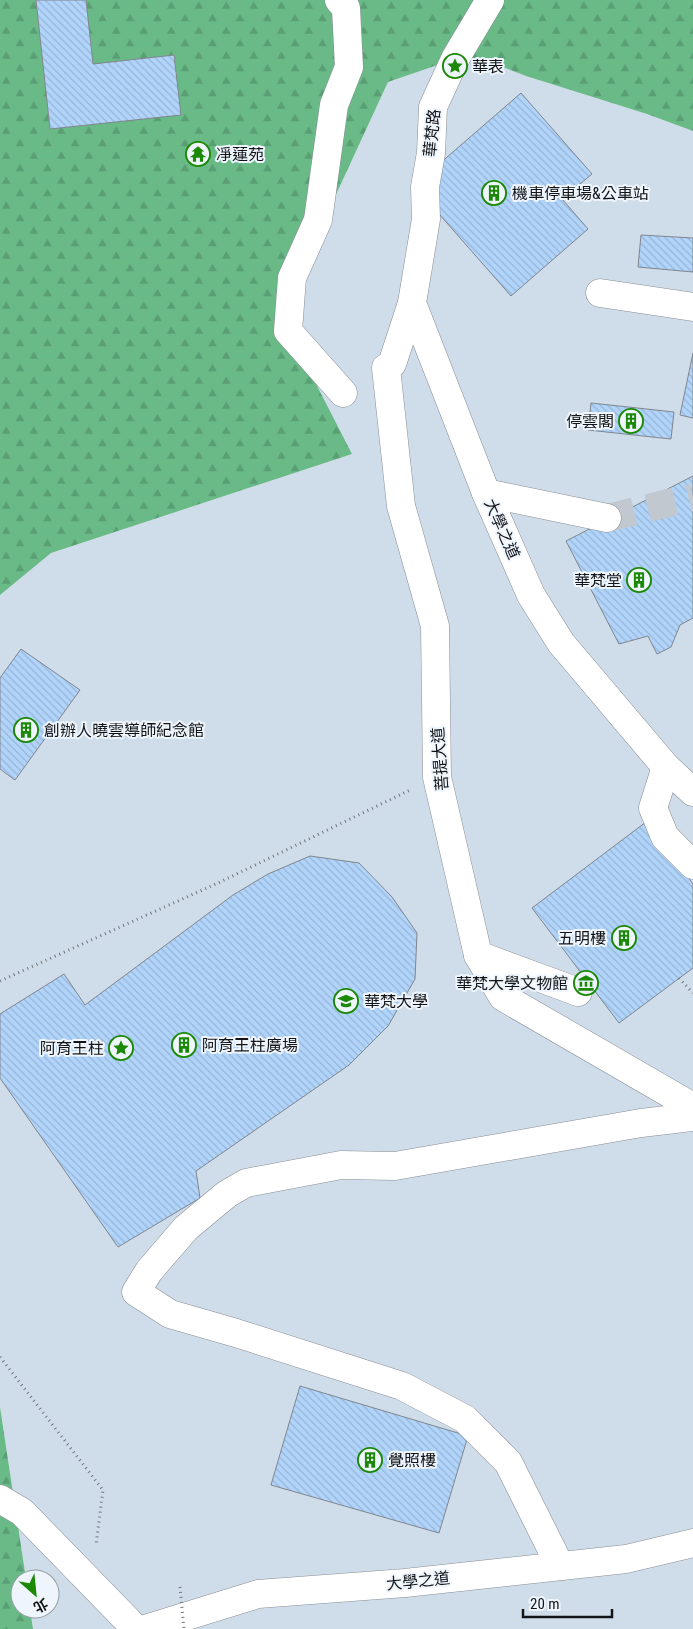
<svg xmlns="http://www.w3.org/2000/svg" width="693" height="1629" font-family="'Roboto Condensed','Noto Sans TC',sans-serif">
  <defs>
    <pattern id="forest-firs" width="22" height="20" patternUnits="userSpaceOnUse" patternTransform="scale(1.25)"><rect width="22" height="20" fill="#69ba87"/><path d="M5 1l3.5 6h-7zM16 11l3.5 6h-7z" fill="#5a9f74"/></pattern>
    <pattern id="building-back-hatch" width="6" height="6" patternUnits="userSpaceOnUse" patternTransform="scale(1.25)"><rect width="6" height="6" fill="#b1d4fb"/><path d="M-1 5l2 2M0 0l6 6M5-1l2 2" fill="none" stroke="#97b5d6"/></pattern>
  </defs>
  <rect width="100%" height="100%" fill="#e1e8ef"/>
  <!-- built -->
  <path fill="#cfdce9" d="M455,59L485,60L526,76L647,114L693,131V1629H33L30,1609H50V1579H26L0,1407V595L51,553L352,454L277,308L321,227L388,82Z"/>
  <!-- forest -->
  <g fill="url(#forest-firs)">
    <path d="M0,0H693V131L647,114L526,76L485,60L455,59L388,82L321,227L277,308L352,454L51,553L0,595Z"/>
    <path d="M0,1407L26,1579H20V1609H30L33,1629H0Z"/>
  </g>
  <!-- building -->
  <g fill="url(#building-back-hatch)" stroke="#80868d">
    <path d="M36,0H86L93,64L174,55L181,115L50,129Z"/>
    <path d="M521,93L592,174L562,199L588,229L511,296L425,198L431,171Z"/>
    <path d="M641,235L693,238V272L638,267Z"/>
    <path d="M693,353V418L680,415Z"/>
    <path d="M591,403L674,412L671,439L588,430Z"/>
    <path d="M693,476V618L680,625L671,647L657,654L648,636L619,644L566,541Z"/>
    <path d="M21,649L80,690L15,780L0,769V678Z"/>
    <path d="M646,822L693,884V968L619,1023L532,908Z"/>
    <path d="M310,856L359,863L392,897L417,933L415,979L388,1026L349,1065L196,1171L200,1198L118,1247L0,1078V1014L64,974L85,1005L233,895L268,874Z"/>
    <path d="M300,1386L468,1436L439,1533L271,1485Z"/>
  </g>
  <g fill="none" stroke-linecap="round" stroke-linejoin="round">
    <!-- minor-tunnel -->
    <path stroke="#c2c8cf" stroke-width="28" stroke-dasharray="28 14" stroke-linecap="butt" d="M607,518L693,497"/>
    <defs>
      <g id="minor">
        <path d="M339,0L346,8L349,67L334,105L318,220L292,278L288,331L343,393"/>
        <path d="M490,0L455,59L433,107L431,153L425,187L426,219L412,303L486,493L531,595L561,643L666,767L693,792"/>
        <path d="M600,293L693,307"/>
        <path d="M412,303L392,364L386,368L401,506L435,626L437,777L478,955L503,997L693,1107"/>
        <path d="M486,493L607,518"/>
        <path d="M666,767L653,808L665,837L693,865"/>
        <path d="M478,955L578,992"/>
        <path d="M0,1499L22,1512L136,1629"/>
        <path d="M560,1566L508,1462L465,1419L402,1386L236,1333L170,1314L136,1292L149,1271L186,1228L227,1194L246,1183L341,1165L395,1166L641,1123L693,1117"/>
        <path d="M145,1629L258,1594L405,1583L626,1559L693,1543"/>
      </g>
    </defs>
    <!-- minor casing -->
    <use href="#minor" stroke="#888e95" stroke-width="29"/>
    <!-- path -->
    <g stroke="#72777c" stroke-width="3" stroke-dasharray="1 4" stroke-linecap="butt">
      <path d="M679,978L693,993"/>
      <path d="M0,981L218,883L410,790"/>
      <path d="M0,1357L103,1490L96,1545"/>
    </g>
    <!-- minor -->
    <use href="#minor" stroke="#fff" stroke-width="28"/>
    <!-- path-bridge -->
    <path stroke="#72777c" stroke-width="3" stroke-dasharray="1 4" stroke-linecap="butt" d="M180,1587L184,1629"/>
  </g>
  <!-- icons -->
  <defs>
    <symbol id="sight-ring" viewBox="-11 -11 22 22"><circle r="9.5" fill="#eef5fd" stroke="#1b8906" stroke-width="1.5"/><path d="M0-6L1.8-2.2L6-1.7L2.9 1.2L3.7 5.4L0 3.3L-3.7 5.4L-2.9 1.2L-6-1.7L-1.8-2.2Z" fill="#1b8906"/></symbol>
    <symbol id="temple-ring" viewBox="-11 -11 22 22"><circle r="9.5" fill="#eef5fd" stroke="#1b8906" stroke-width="1.5"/><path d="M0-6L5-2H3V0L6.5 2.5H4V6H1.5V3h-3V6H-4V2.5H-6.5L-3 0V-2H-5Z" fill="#1b8906"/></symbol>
    <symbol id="building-ring" viewBox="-11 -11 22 22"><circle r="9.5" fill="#eef5fd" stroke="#1b8906" stroke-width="1.5"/><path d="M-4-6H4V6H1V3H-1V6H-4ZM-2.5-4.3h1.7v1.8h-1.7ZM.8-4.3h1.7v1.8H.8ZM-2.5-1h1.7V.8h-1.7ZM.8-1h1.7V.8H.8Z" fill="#1b8906"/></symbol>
    <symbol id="museum-ring" viewBox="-11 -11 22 22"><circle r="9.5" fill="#eef5fd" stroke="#1b8906" stroke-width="1.5"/><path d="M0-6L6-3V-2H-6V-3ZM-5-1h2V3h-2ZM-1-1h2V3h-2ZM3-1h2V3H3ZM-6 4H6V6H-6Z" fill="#1b8906"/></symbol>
    <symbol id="university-ring" viewBox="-11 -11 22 22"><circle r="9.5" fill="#eef5fd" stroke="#1b8906" stroke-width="1.5"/><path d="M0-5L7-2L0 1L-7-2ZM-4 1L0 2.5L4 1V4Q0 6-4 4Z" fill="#1b8906"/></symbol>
  </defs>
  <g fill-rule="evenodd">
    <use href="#sight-ring" x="441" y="52" width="28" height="28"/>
    <use href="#temple-ring" x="184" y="140" width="28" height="28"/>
    <use href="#building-ring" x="480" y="179" width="28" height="28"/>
    <use href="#building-ring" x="617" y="407" width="28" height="28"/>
    <use href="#building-ring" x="625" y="566" width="28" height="28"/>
    <use href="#building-ring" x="12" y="716" width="28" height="28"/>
    <use href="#building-ring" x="610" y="924" width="28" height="28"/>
    <use href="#museum-ring" x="572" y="969" width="28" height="28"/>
    <use href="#university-ring" x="332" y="987" width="28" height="28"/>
    <use href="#building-ring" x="170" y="1031" width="28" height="28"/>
    <use href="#sight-ring" x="107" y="1034" width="28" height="28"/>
    <use href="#building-ring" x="356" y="1446" width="28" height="28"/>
  </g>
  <g text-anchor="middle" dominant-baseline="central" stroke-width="4" stroke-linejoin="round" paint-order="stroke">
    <!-- poi labels -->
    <g font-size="16" fill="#121417" stroke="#eef5fd" text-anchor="start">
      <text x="472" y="66">華表</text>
      <text x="216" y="154">凈蓮苑</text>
      <text x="512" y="193">機車停車場&amp;公車站</text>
      <text x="614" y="421" text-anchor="end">停雲閣</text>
      <text x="622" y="580" text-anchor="end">華梵堂</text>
      <text x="44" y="730">創辦人曉雲導師紀念館</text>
      <text x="606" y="938" text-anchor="end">五明樓</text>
      <text x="568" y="983" text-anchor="end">華梵大學文物館</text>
      <text x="364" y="1001">華梵大學</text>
      <text x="202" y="1045">阿育王柱廣場</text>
      <text x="104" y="1048" text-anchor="end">阿育王柱</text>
      <text x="388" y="1460">覺照樓</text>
    </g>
    <!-- street labels -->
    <g font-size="16" fill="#121417" stroke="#eef5fd">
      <text transform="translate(432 133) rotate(-84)">華梵路</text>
      <text transform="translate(502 529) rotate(66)">大學之道</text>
      <text transform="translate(440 759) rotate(-94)">菩提大道</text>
      <text transform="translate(418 1581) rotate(-6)">大學之道</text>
    </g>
  </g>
  <!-- north arrow -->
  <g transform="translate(35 1594) rotate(153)"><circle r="24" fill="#eef5fd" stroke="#969ba1"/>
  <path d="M0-4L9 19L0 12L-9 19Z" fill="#1b8906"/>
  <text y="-8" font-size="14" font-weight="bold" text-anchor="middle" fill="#121417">北</text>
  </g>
  <!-- scale -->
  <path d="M523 1609v8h89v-8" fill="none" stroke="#121417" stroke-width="2.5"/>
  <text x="530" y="1609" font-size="15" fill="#121417" stroke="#eef5fd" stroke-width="4" paint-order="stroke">20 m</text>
</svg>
